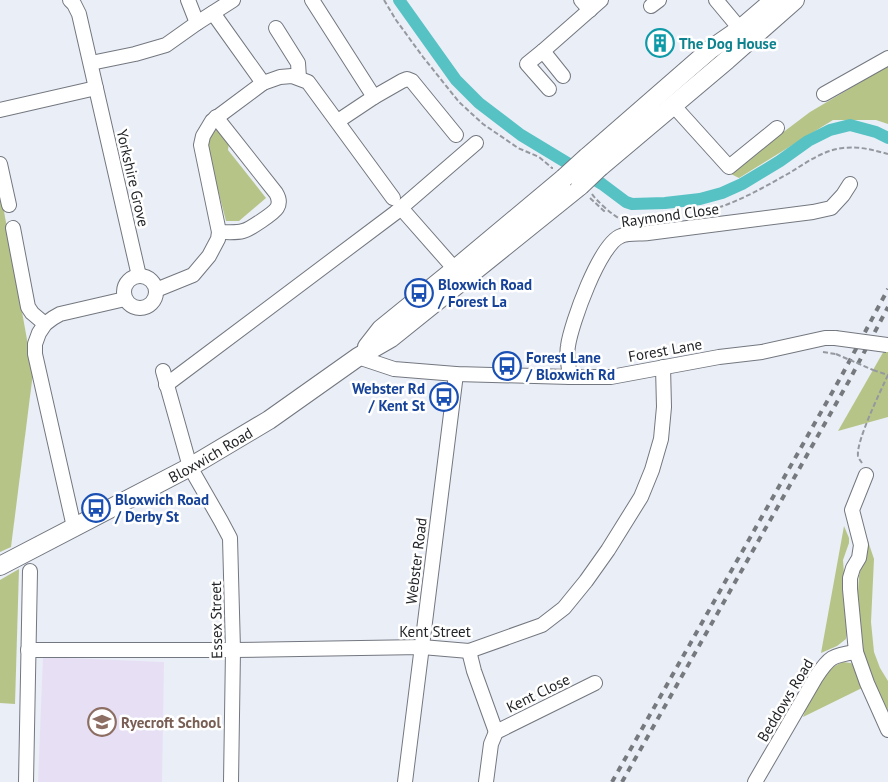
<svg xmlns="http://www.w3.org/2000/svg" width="888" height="782" font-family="'PT Sans',sans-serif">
  <rect width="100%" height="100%" fill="#eaeef7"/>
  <!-- education -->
  <path fill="#e7e0f5" d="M43,657L164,662L162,782H38Z"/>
  <!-- green -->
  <g fill="#b7c488">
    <path d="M888,66V124L876,120H833L739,178L729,173L810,112Z"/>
    <path d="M215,125L229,143L228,150L266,198L239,221H226L207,148Z"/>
    <path d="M0,189L33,373L11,547L0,552Z"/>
    <path d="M885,349L888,350V417L838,431Z"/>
    <path d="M844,526L849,538V543L843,560L848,628L846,639L837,646L821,653Z"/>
    <path d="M868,541L874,559L871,622L874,652L880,668L888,681V721L861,649L857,605L859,576Z"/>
    <path d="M19,569L15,704L0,703V580Z"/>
    <path d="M843,662L851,663L859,673L862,688L803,717C812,694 818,672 843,662Z"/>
  </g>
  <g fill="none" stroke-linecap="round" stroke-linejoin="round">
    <!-- canal -->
    <path stroke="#56c2c4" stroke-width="12" d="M399,0L456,80L479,103L521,135L602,184L626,202L632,204L665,203L700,199L722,193L742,184L780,161L808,141L830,130L850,125L876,132L888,138"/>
    <defs>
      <g id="minor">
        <path d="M70,0L74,4L79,14L139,276"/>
        <path d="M188,0L197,23"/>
        <path d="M312,0L374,97"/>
        <path d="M581,0L590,10"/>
        <path d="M716,0L746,36"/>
        <path d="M651,6L659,0"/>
        <path d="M213,13L263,83"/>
        <path d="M276,28L298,63L299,78"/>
        <path d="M543,51L601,0"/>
        <path d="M91,63L135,54L166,45L197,23L233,0"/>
        <path d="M549,89L527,64L543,51L563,76"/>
        <path d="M824,94L888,58"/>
        <path d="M673,105L729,167L777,128"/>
        <path d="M0,110L96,88"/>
        <path d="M216,117L276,193C279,198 280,203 277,208C274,213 249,230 243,231C236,233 227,232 219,232"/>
        <path d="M338,121L374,97L402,81L407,79L412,81L456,135"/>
        <path d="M0,164L9,205"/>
        <path d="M401,208L460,275"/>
        <path d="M13,228L28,307L32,313L45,324"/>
        <circle cx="140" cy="292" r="16"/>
        <path d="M156,290L193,275L209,256L218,239L219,232L201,145L203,136L212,121L263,83L280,77L292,76L308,82L393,198"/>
        <path d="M358,357L394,369L456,374L570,377H611L719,357L762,352L825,338H835"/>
        <path d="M163,371L190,467L221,521L230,538L233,650L231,782"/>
        <path d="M570,377C569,367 566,356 568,346C571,324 600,243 621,236C626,233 641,234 648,233L813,212L831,208L843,195L850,184"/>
        <path d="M166,385L395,213L476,143"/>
        <path d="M866,475L852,510L861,545L859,558L853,568L850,578V589L856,652L867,683L888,730"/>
        <path d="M74,527L35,354V344L39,333L45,324L53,318L60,314L125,299"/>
        <path d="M28,650H233L422,647L469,651L542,625L564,608L586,581L608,550L641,497L652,470L661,439L664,407L663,367"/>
        <path d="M469,651L474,671L496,732"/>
        <path d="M26,782L30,571"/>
        <path d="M405,782L456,374"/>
        <path d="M486,782L491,744L496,732L595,683"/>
        <path d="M755,782L816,677C830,656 832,656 856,652"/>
      </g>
      <g id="major">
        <path d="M587,157L711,49L740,29L774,0"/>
        <path d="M600,167L727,60L795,0"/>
        <path d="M367,347L381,329L455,269L564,178"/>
        <path id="s1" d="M0,566L190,467L269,420L358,357L391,338L580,186"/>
      </g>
    </defs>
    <!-- minor casing -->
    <use href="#minor" stroke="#73777f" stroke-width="16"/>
    <!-- major casing -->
    <use href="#major" stroke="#73777f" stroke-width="20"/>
    <!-- path -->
    <g stroke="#95989e" stroke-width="2" stroke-dasharray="5 2.5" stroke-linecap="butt">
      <path d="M384,0L396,20L423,57L459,102L483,124L518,148L539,157L552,168H553"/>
      <path d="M592,194C595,199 613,216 619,218C623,220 652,217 660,217"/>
      <path d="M590,198L604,211L605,207"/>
      <path d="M704,212C735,204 763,188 791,172C807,162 824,150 843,148C859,146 873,150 888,154"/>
      <path d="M823,352L836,354"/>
      <path d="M873,370L888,375"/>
      <path d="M862,463C860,460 859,459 858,456C856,441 881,390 888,375"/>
    </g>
    <!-- minor -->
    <use href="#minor" stroke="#fff" stroke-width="14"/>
    <!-- major -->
    <use href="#major" stroke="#fff" stroke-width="18"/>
    <!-- rail -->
    <g stroke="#76797e" stroke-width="4" stroke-dasharray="6 6" stroke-linecap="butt">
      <path d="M612,782L842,375L888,289"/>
      <path d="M622,782L850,379L888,307"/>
    </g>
    <defs>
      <path id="minor-bridge" d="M835,338L887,345"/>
      <g id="major-bridge">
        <path d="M564,178L587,157"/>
        <path d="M580,186L600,167"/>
      </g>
    </defs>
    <!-- minor-bridge casing -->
    <use href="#minor-bridge" stroke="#73777f" stroke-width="16" stroke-linecap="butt"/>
    <!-- major-bridge casing -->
    <use href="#major-bridge" stroke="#73777f" stroke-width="20" stroke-linecap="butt"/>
    <!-- path-bridge -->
    <path stroke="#95989e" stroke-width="2" stroke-dasharray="5 2.5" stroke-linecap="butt" d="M836,354L873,370"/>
    <!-- minor-bridge -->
    <use href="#minor-bridge" stroke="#fff" stroke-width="14"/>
    <!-- major-bridge -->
    <use href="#major-bridge" stroke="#fff" stroke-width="18"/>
  </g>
  <!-- icons -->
  <defs>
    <symbol id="building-ring" viewBox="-11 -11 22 22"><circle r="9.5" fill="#fff" stroke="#0f9aa8" stroke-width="1.5"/><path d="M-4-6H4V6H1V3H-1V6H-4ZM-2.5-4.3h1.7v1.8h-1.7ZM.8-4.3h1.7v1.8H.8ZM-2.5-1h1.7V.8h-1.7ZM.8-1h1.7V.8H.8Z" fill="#0f9aa8"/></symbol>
    <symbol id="bus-ring" viewBox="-11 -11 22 22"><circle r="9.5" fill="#fff" stroke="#1a4fb4" stroke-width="1.5"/><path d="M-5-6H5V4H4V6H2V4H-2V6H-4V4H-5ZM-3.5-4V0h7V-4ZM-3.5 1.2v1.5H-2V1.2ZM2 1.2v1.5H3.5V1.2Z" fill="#1a4fb4"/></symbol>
    <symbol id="school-ring" viewBox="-11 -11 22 22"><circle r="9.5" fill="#fff" stroke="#8d6e63" stroke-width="1.5"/><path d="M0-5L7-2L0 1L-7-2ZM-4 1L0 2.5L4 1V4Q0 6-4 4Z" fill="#8d6e63"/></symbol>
  </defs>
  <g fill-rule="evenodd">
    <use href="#building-ring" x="644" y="27" width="32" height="32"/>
    <use href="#bus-ring" x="403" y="277" width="32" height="32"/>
    <use href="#bus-ring" x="491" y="350" width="32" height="32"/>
    <use href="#bus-ring" x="428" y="381" width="32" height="32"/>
    <use href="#bus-ring" x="80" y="492" width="32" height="32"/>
    <use href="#school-ring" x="86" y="706" width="32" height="32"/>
  </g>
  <g text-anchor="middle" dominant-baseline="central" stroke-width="5" stroke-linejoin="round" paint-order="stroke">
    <!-- culture labels -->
    <g font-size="15" font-weight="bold" fill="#0d838f" stroke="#fff" text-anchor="start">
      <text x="679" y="43">The Dog House</text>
    </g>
    <!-- street labels -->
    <g font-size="15" fill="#222427" stroke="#fff">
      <text transform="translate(133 178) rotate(77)">Yorkshire Grove</text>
      <text transform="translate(670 215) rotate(-8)">Raymond Close</text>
      <text transform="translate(665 350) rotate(-10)">Forest Lane</text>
      <text stroke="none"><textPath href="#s1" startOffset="238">Bloxwich Road</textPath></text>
      <text transform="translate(416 561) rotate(-83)">Webster Road</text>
      <text transform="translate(216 620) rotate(-91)">Essex Street</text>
      <text x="435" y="631">Kent Street</text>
      <text transform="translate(538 693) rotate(-26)">Kent Close</text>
      <text transform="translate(785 700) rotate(-59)">Beddows Road</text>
    </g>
    <!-- transit labels -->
    <g font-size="15" font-weight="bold" fill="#164399" stroke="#fff" text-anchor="start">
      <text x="438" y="284">Bloxwich Road<tspan x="438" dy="17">/ Forest La</tspan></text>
      <text x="526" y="357">Forest Lane<tspan x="526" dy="17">/ Bloxwich Rd</tspan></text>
      <text x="425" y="388" text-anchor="end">Webster Rd<tspan x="425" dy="17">/ Kent St</tspan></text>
      <text x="115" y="499">Bloxwich Road<tspan x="115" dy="17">/ Derby St</tspan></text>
    </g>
    <!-- education labels -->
    <g font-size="15" font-weight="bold" fill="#785e54" stroke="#fff" text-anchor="start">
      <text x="121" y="722">Ryecroft School</text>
    </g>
  </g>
</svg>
